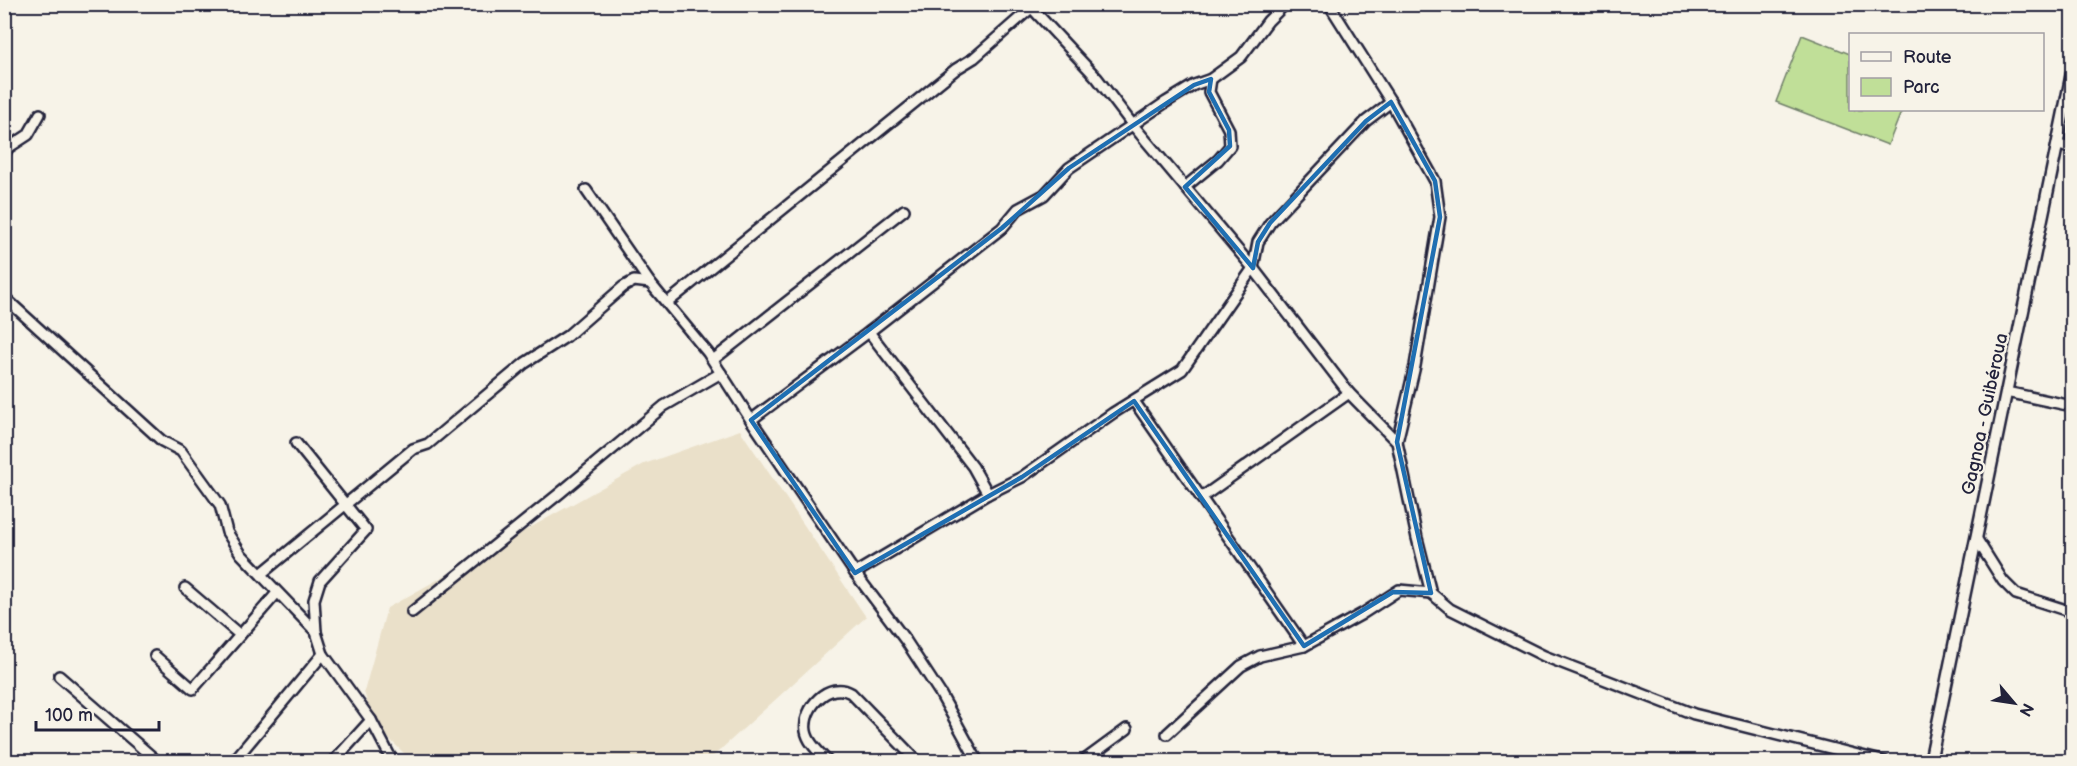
<svg xmlns="http://www.w3.org/2000/svg" width="2077" height="766" font-family="'Balsamiq Sans',sans-serif">
  <rect width="100%" height="100%" fill="#f7f3e8"/>
  <filter id="ink" filterUnits="userSpaceOnUse"><feTurbulence type="fractalNoise" baseFrequency=".0167" numOctaves="2"/><feDisplacementMap in="SourceGraphic" scale="12" xChannelSelector="R" yChannelSelector="G"/><feConvolveMatrix kernelMatrix="1 2 1 2 8 2 1 2 1" color-interpolation-filters="sRGB"/></filter>
  <g filter="url(#ink)">
    <!-- built -->
    <path fill="#eae0c9" d="M740,430L866,617L708,761H412L374,724L364,692L387,608L644,464Z"/>
    <!-- green -->
    <path fill="#c0df98" stroke="#71806a" stroke-width="1.5" d="M1802,35L1850,54V110H1902L1888,145L1776,102Z"/>
    <g fill="none" stroke-linecap="round" stroke-linejoin="round">
      <defs>
        <g id="minor">
          <path d="M1028,4L1097,78L1132,124L1253,268L1349,393L1397,442L1417,538L1431,593L1450,609L1544,656L1694,714L1886,762"/>
          <path d="M1329,4L1391,102L1435,181L1440,217L1415,366L1397,442"/>
          <path d="M2058,145L2072,148"/>
          <path d="M4,154L8,148L28,135L40,114"/>
          <path d="M1185,187L1218,160L1230,146L1229,130L1209,92L1211,79"/>
          <path d="M586,190L650,283L708,353L751,420L855,573L906,641L940,693L978,762"/>
          <path d="M4,297L162,441L181,451L220,505L227,532L241,554L316,632L323,654L371,720L393,762"/>
          <path d="M667,303L956,69L974,58L1031,8"/>
          <path d="M869,332L973,467L988,494"/>
          <path d="M713,360L904,210"/>
          <path d="M2006,392L2072,406"/>
          <path d="M1134,401L1304,646"/>
          <path d="M751,420L869,332L1002,228L1018,209L1044,195L1069,168L1166,102L1194,85L1211,79L1241,57L1268,21L1285,4"/>
          <path d="M296,443L366,530L320,581L314,600L316,632"/>
          <path d="M1201,498L1349,393"/>
          <path d="M1976,538L2003,581L2016,594L2072,612"/>
          <path d="M855,573L988,494L1022,477L1113,413L1182,370L1253,268L1258,242L1270,223L1366,121L1391,102"/>
          <path d="M261,574L413,449L428,444L525,363L567,336L623,287L634,281L650,283"/>
          <path d="M185,588L240,635"/>
          <path d="M412,612L560,493L664,406L721,373"/>
          <path d="M155,656L193,689L277,593"/>
          <path d="M59,676L158,762"/>
          <path d="M1167,734L1241,666L1260,656L1304,646L1362,614L1399,590L1431,593"/>
          <path d="M233,762L323,654"/>
          <path d="M333,762L371,720"/>
          <path d="M828,762C820,753 808,743 806,731C802,708 829,680 851,693L918,762"/>
          <path d="M1082,762L1127,729"/>
        </g>
        <path id="major" d="M1930,762L2072,73"/>
      </defs>
      <!-- minor casing -->
      <use href="#minor" stroke="#22223b" stroke-width="14"/>
      <!-- major casing -->
      <use href="#major" stroke="#22223b" stroke-width="15"/>
      <!-- minor -->
      <use href="#minor" stroke="#f7f3e8" stroke-width="9"/>
      <!-- major -->
      <use href="#major" stroke="#f7f3e8" stroke-width="10"/>
    </g>
  </g>
  <!-- marked area -->
  <path fill="none" stroke="#1f6fb2" stroke-width="4.5" stroke-linejoin="round" d="M1211,79L1209,92L1229,130L1230,146L1185,187L1253,268L1258,242L1270,223L1366,121L1391,102L1435,181L1440,217L1397,442L1431,593L1393,592L1304,646L1134,401L1022,477L855,573L751,420L1002,228L1069,168L1194,85Z"/>
  <g text-anchor="middle" dominant-baseline="central" stroke-width="5" stroke-linejoin="round" paint-order="stroke">
    <!-- street labels -->
    <g font-size="18" fill="#22223b" stroke="#f7f3e8">
      <text transform="translate(1985 414) rotate(-78)">Gagnoa - Guibéroua</text>
    </g>
  </g>
  <!-- margin -->
  <rect width="2077" height="766" fill="none" stroke="#f7f3e8" stroke-width="24"/>
  <rect x="12" y="12" width="2053" height="742" fill="none" stroke="#22223b" stroke-width="2" filter="url(#ink)"/>
  <!-- legend -->
  <rect x="1849" y="33" width="195" height="78" fill="#f7f3e8" stroke="#a29fa3" stroke-width="1.5"/>
  <rect x="1861" y="52" width="30" height="9" fill="#f7f3e8" stroke="#a29fa3" stroke-width="1.5"/>
  <text x="1903" y="63" font-size="18" fill="#22223b">Route</text>
  <rect x="1861" y="78" width="30" height="18" fill="#c0df98" stroke="#a29fa3" stroke-width="1.5"/>
  <text x="1903" y="93" font-size="18" fill="#22223b">Parc</text>
  <!-- north arrow -->
  <g transform="translate(2014 703) rotate(119)" stroke="#f7f3e8" stroke-width="4.5" paint-order="stroke">
  <path d="M0-4.5L10 22L0 15L-10 22Z" fill="#22223b"/>
  <text y="-9" font-size="16" font-weight="bold" text-anchor="middle" fill="#22223b">N</text>
  </g>
  <!-- scale -->
  <path d="M36 721v9h123v-9" fill="none" stroke="#22223b" stroke-width="3"/>
  <text x="45" y="721" font-size="18" fill="#22223b" stroke="#f7f3e8" stroke-width="4.5" paint-order="stroke">100 m</text>
</svg>
